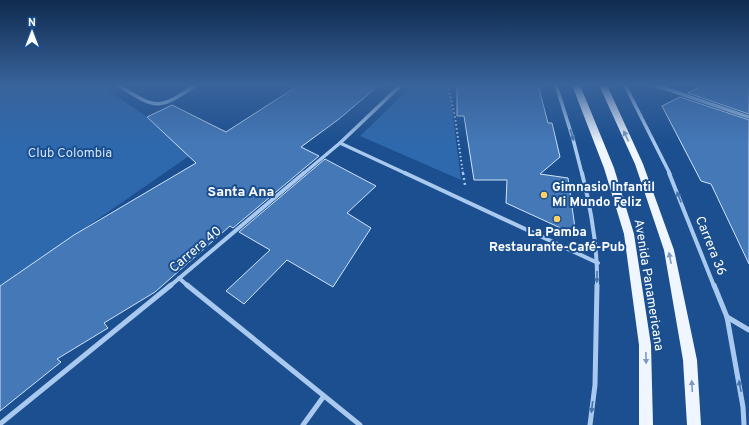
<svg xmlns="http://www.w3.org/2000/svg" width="749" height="425" font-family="Overpass,sans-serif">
  <rect width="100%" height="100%" fill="#1b4f8f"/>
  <!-- green -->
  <g fill="#2e69ad">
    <path d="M0,85H101L147,117L189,156L20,273L19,272L16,274L17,275L0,286Z"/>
    <path d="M413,85H449L461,180L360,136Z"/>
  </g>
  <!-- building -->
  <g fill="#4478b7" stroke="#cfe3fa">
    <path d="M299,85H379L339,119L301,147L319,156L233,228L230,226L155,292L104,323L108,328L57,359L61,362L0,411V286L74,235L196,163L147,117L172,105L226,132Z"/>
    <path d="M457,85H538L548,123H552L560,157L540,174L568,178L576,235L506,203L507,180H474L464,116H457Z"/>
    <path d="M703,85H749V114L688,93Z"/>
    <path d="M680,97L749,120V264L711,184L701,181L662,106Z"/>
    <path d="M325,159L376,186L347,213L371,228L333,287L287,260L244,304L226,291L270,250L239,232Z"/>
  </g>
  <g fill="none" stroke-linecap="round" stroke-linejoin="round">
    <!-- path-far1 -->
    <path stroke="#a9c9ee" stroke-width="2" stroke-dasharray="1.5 2.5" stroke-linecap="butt" d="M448,85L455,117L463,174"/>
    <!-- path -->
    <path stroke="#a9c9ee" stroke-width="2.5" stroke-dasharray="2 3" stroke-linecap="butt" d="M463,173L465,185"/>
    <!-- street-far2 -->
    <g stroke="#a9c9ee" stroke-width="3.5">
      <path d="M118,85C157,109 157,111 196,85"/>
      <path d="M556,85L573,139L582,174"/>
      <path d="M625,85L670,174"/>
      <path d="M655,85L749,117"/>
      <path d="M340,143L407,174"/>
      <path d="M303,174L340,143L401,85"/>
    </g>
    <!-- street-far1 -->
    <g stroke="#a9c9ee" stroke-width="4">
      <path d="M405,173L598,263"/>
      <path d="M582,173C591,209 598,248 597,286"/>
      <path d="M669,173L714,286"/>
      <path d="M179,278L188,286"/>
      <path d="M170,286L304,173"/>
    </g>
    <!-- street -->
    <g stroke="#a9c9ee" stroke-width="5">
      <path d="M187,285L360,425"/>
      <path d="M714,285L727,317L743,407L744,425"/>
      <path d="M727,317L749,330"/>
      <path d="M0,424L171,285"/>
      <path d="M303,425L324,396"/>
      <path d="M590,425L595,385L597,285"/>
    </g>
    <!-- primary -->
    <g fill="#f0f6ff" fill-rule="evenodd">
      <path d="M572,85H580L614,168L634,234L651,345L653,425H639V345L624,234L604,168Z"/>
      <path d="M599,85H607L643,164L674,250L697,360L701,425H687L683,360L664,250L635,164Z"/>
    </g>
  </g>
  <!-- one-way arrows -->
  <defs><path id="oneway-solid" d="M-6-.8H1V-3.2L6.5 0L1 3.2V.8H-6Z"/></defs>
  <g fill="#4674ac">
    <use href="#oneway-solid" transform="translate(572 135) rotate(73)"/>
    <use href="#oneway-solid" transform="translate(679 197) rotate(-112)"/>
    <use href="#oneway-solid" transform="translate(597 277) rotate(91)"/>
    <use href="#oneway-solid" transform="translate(740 386) rotate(-101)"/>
    <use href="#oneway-solid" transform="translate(592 407) rotate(97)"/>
  </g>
  <g fill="#7b9ac1">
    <use href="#oneway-solid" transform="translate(626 136) rotate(-115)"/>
    <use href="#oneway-solid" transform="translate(670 258) rotate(-101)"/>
    <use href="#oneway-solid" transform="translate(646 358) rotate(89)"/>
    <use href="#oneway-solid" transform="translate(692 386) rotate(-93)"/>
  </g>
  <!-- sky -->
  <linearGradient id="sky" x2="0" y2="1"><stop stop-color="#0f2b4f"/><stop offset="0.59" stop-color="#39639b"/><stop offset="1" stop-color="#39639b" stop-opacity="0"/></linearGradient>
  <rect width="749" height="144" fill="url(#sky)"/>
  <!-- markers -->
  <g fill="#ffd166" stroke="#1b4f8f" stroke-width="1.5">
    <circle cx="544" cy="195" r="4"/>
    <circle cx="557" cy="219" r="4"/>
  </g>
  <g text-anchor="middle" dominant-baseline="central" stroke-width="4" stroke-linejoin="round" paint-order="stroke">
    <!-- park labels -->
    <g font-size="13" fill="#cfe3fa" stroke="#1b4f8f">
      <text x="70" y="154">Club Colombia</text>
    </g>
    <!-- poi labels -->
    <g font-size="13" font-weight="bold" fill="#fff" stroke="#1b4f8f" text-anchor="start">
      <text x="552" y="188">Gimnasio Infantil<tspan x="552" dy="15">Mi Mundo Feliz</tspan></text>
      <text x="557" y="233" text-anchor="middle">La Pamba<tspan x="557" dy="15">Restaurante-Café-Pub</tspan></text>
    </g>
    <!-- street labels -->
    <g font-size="13" fill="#fff" stroke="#1b4f8f">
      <text transform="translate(710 246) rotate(68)">Carrera 36</text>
      <text transform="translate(196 250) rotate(-40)">Carrera 40</text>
      <text transform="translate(648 285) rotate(81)">Avenida Panamericana</text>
    </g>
    <!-- neighbourhood labels -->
    <g font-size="14" font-weight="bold" fill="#fff" stroke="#1b4f8f">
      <text x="241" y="192">Santa Ana</text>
    </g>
  </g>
  <!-- north arrow -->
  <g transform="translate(32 32)" stroke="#1b4f8f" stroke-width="3" paint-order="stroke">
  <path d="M0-3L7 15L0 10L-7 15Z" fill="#ffffff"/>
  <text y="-6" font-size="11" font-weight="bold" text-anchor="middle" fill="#ffffff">N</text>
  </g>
</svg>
